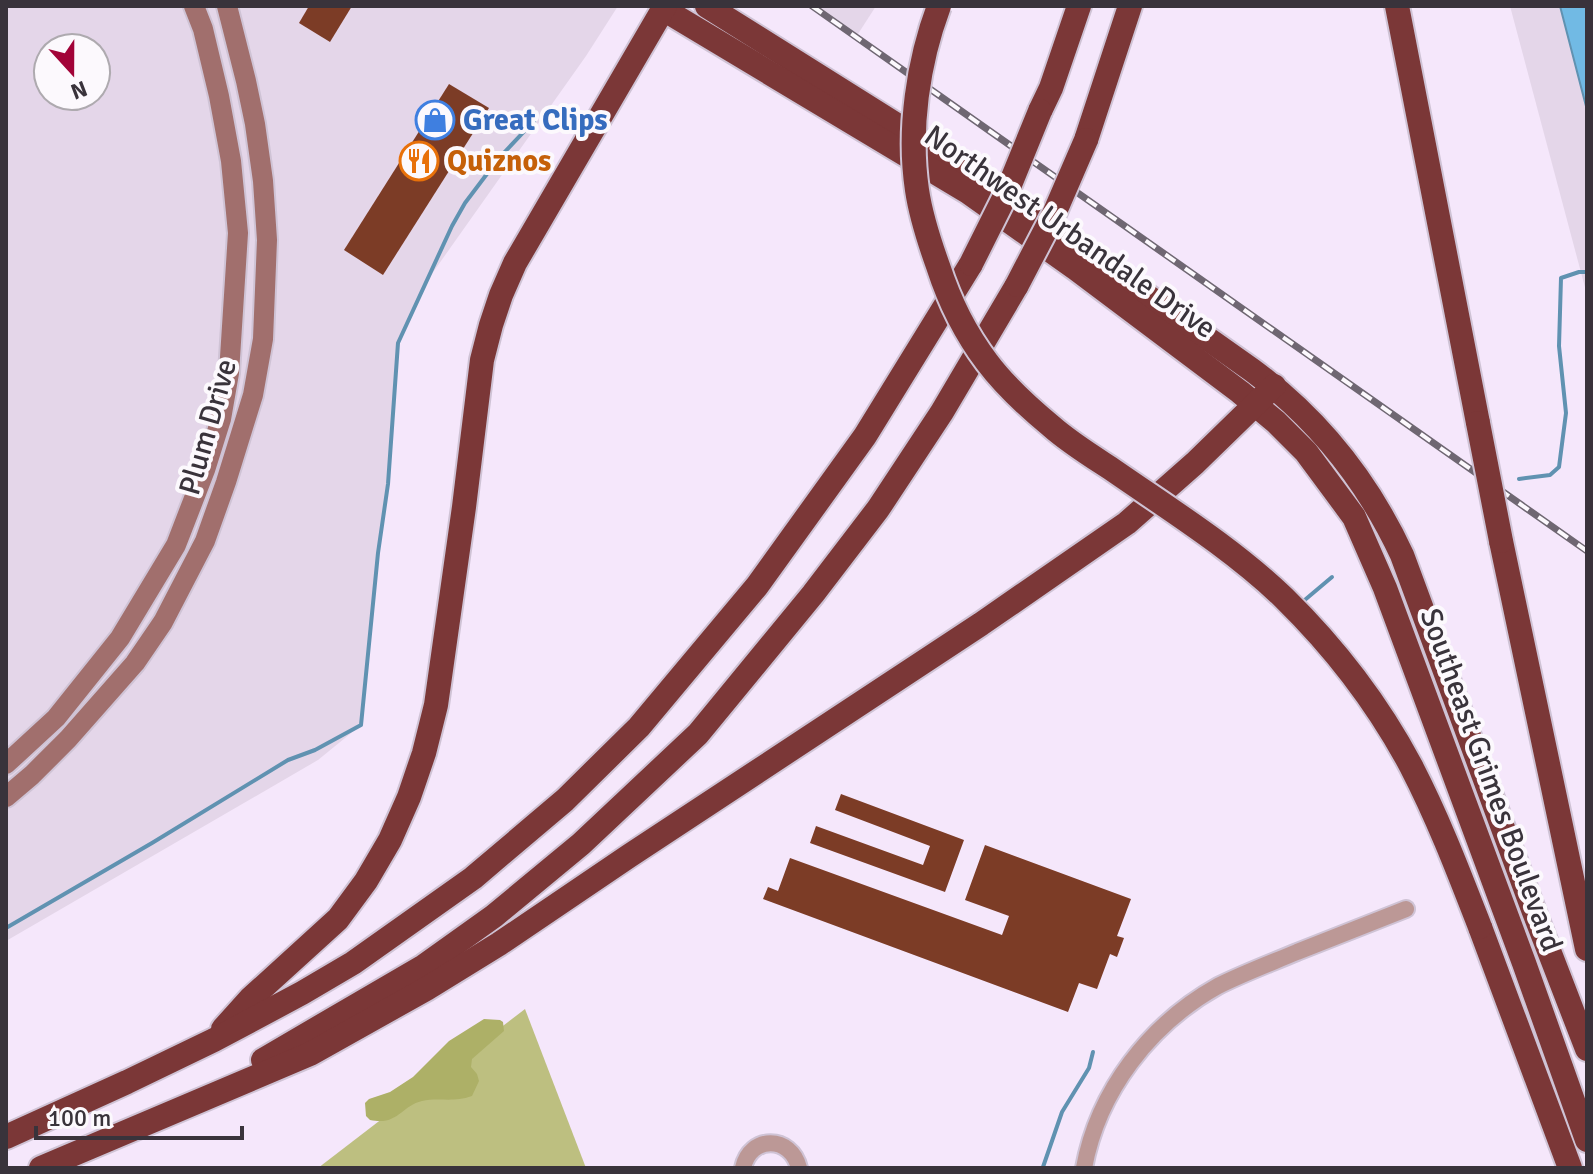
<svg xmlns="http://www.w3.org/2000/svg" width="1593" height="1174" font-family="Signika,sans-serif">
  <rect width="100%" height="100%" fill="#f5e7fb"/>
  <!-- commercial -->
  <g fill="#e4d6e9" fill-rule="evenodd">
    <path d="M6,6H618L586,56L429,278L398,343L388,484L378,553L361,725L318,760L6,941ZM48,48H96V96H48Z"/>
    <path d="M812,6H876L856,37Z"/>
    <path d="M1510,6H1587V295Z"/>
  </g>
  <!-- green -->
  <path fill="#bdbf80" d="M525,1009L586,1168H318Z"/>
  <!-- forest -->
  <path fill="#adb067" d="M484,1019L500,1020L503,1022L504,1031L472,1059L471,1067L477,1074L479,1081L472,1096C452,1103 439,1097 422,1101C401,1106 398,1126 370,1120L366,1116L365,1103L369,1099L390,1092L413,1077L449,1041Z"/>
  <!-- water -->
  <path fill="#71bae4" stroke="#6092b1" stroke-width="2" d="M1560,6H1587V110Z"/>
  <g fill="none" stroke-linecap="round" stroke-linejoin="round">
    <!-- stream -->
    <g stroke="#6092b1" stroke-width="4">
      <path d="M1519,479L1550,475L1559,467L1566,413L1559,346L1561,278L1579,272H1587"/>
      <path d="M1300,604L1332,577"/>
      <path d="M6,928L152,843L288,760L315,750L361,725L378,553L388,484L398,343L452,226L465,203L499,158L534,121"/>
      <path d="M1043,1167L1062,1112L1089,1068L1093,1052"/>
    </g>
  </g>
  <!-- building -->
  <g fill="#7c3c26">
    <path d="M309,6H352L330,42L299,23Z"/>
    <path d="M449,84L489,108L383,275L344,250Z"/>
    <path d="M841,794L964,840L945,892L810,843L816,826L923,865L930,846L835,810Z"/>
    <path d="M985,845L1131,899L1117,936L1124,938L1117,957L1110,954L1097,989L1079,983L1068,1012L763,899L768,887L778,891L790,858L1002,935L1009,916L965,900Z"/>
  </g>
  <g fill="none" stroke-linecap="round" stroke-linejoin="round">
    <defs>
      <g id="street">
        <path d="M743,1168C750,1135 791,1135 799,1168"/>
        <path d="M1084,1168C1098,1091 1150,1024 1218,986C1244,973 1271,963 1297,952C1333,938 1370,923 1406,909"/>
      </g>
      <g id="secondary">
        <path d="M6,764L56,718L120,638L176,545L205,470L221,419L229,373L238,233L231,161L219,96L203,29L194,6"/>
        <path d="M6,797L32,775L68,739L135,663L163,622L205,541L226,482L253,395L263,339L267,240L263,181L255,124L246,81L227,6"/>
      </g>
      <g id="highway">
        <path d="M707,6L973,173L1252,370C1317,418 1368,482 1402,555L1534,912L1587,1049"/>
        <path d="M1397,6L1478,423"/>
        <path d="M663,9L968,192L1075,268L1240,392L1276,422L1306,452L1354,517L1385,588L1524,963L1587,1140"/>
        <path d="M1040,111L1051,88L1079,6"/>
        <path d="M1086,140L1130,6"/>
        <path d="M1501,541L1587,949"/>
        <path d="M1480,927L1570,1168"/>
        <path d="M223,1029L250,999L338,919L366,881L390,840L409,797L424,753L436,705L464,507L482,360L491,325L501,295L515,263L665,6"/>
        <path d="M263,1060L424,966L494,916L581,844L698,734L813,594L878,509L942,412L1017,285"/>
        <path d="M6,1137L127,1082L214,1040L302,993L353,963L473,878L565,800L639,727L757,586L865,436L971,264"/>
        <path d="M41,1168L310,1054L426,989L499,944L629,856L981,624L1127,523L1195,463L1274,386"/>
      </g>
    </defs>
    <!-- street casing -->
    <use href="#street" stroke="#cfc3d5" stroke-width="20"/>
    <!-- secondary casing -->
    <use href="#secondary" stroke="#cfc3d5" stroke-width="24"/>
    <!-- highway casing -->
    <use href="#highway" stroke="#cfc3d5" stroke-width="28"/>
    <!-- street -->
    <use href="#street" stroke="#bc9896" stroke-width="16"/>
    <!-- secondary -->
    <use href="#secondary" stroke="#a16f6d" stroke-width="20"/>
    <!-- highway -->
    <use href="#highway" stroke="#7b3737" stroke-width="24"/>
    <defs>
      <path id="rail" d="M812,6L1587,551"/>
    </defs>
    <!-- rail casing -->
    <use href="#rail" stroke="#6f6772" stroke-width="7"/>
    <!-- rail -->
    <use href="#rail" stroke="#fcf9fd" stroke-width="4" stroke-dasharray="12" stroke-linecap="butt"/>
    <defs>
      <g id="highway-bridge">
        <path d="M939,6C918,62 908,130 917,190C921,217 929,241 938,266C949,300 965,333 987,362C1005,386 1028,407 1051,426C1069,442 1090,455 1110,468C1169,509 1232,548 1284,598C1334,647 1378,704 1411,766C1438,818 1459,873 1480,927"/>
        <path d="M971,264L1007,192L1040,111"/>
        <path d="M1017,285L1054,214L1086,140"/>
        <path d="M1478,423L1501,541"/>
      </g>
    </defs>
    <!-- highway-bridge casing -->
    <use href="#highway-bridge" stroke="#cfc3d5" stroke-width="28" stroke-linecap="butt"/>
    <!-- highway-bridge -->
    <use href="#highway-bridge" stroke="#7b3737" stroke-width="24"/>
  </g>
  <!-- icons -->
  <defs>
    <symbol id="shop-ring" viewBox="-11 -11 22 22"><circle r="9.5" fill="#fcf9fd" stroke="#3f7fe0" stroke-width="1.5"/><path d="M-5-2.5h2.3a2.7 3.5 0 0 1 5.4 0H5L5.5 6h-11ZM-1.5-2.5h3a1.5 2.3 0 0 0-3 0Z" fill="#3f7fe0"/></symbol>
    <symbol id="restaurant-ring" viewBox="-11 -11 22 22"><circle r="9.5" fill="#fcf9fd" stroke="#e8710a" stroke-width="1.5"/><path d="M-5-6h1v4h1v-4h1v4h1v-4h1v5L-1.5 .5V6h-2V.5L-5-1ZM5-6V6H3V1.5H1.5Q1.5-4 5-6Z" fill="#e8710a"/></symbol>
  </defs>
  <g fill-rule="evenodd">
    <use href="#shop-ring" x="413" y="98" width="44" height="44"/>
    <use href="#restaurant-ring" x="397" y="139" width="44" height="44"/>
  </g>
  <g text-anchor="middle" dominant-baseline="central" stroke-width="8" stroke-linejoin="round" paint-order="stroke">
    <!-- shop labels -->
    <g font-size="30" font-weight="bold" fill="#366cbe" stroke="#fcf9fd" text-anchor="start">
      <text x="463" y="120">Great Clips</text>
    </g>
    <!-- food labels -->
    <g font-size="30" font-weight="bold" fill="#c56008" stroke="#fcf9fd" text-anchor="start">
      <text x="447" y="161">Quiznos</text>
    </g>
    <!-- street labels -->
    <g font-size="30" fill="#39333b" stroke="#fcf9fd">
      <text transform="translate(1070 232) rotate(35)">Northwest Urbandale Drive</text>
      <text transform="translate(208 427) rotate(-74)">Plum Drive</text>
      <text transform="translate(1491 780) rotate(70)">Southeast Grimes Boulevard</text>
    </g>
  </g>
  <!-- border -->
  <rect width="1593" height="1174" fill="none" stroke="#39333b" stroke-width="16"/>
  <!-- north arrow -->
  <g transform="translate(72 72) rotate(159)"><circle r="38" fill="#fcf9fd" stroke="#aeaaaf" stroke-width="2"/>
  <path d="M0-6L14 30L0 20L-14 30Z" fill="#a20338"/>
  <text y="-12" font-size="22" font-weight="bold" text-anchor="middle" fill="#39333b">N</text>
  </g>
  <!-- scale -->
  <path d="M36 1126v12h206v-12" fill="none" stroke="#39333b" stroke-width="4"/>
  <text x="48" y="1126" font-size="24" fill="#39333b" stroke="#fcf9fd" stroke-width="6" paint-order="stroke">100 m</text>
</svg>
